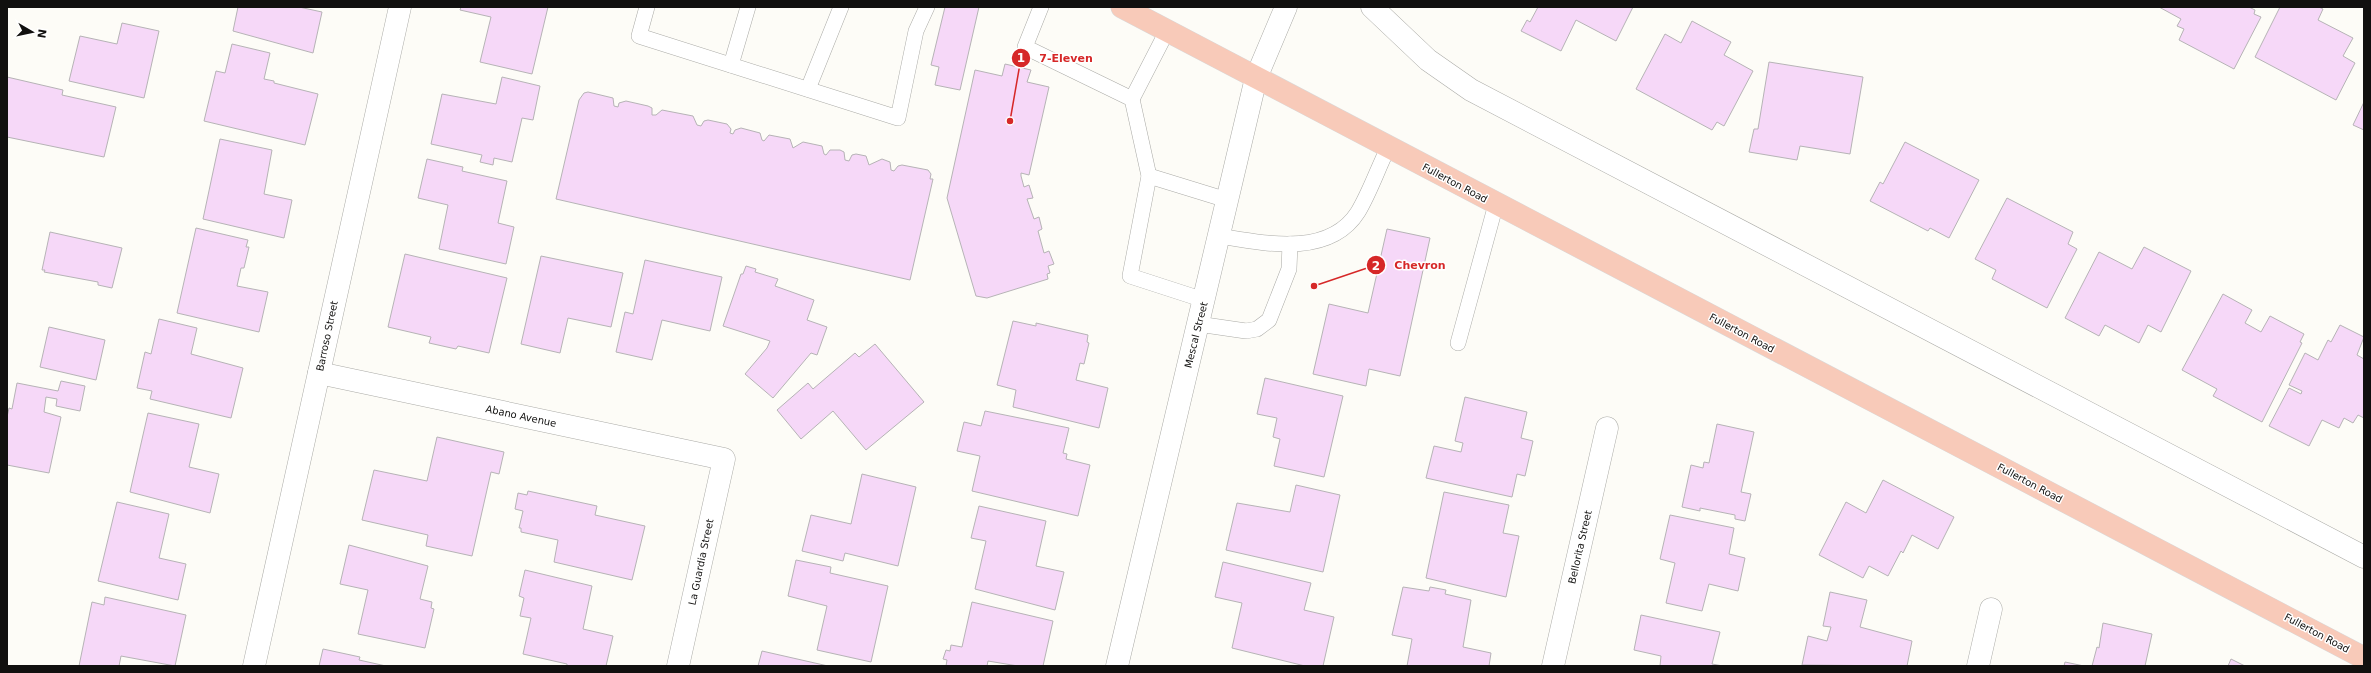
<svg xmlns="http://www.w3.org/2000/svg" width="2371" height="673" font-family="'DejaVu Sans',sans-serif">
  <rect width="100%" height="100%" fill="#fdfcf7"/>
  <!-- building -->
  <g fill="#f6d8f8" stroke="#b6b3b6">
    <path d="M238,7H299L322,12L313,53L233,31Z"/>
    <path d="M461,7H548L532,74L480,62L491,17L460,10Z"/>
    <path d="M945,7H979L960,90L935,85L939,67L931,65Z"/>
    <path d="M1538,7H1633L1616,41L1576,20L1561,51L1521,31L1527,20L1530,22Z"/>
    <path d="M2159,7H2249L2255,10L2254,14L2261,17L2234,69L2179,40L2184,29L2177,26L2181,19Z"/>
    <path d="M2280,7H2319L2323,9L2318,20L2353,38L2343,56L2355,63L2336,100L2255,57Z"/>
    <path d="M1692,21L1731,42L1724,55L1753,71L1724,126L1717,122L1712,130L1636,89L1665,34L1681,43Z"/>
    <path d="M122,23L159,31L144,98L69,81L80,36L117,44Z"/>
    <path d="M232,44L270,53L264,79L274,81V83L318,94L305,145L204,121L216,71L225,73Z"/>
    <path d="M1769,62L1863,77L1850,154L1800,146L1797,160L1749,152L1754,129H1758Z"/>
    <path d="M1005,64L1031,70L1027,82L1049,87L1029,175L1021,173V176L1024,187L1029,185L1033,198L1027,199L1034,219L1039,217L1042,229L1038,231L1044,253L1049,251L1054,264L1048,266L1050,273L1047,274L1048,279L987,298L976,296L947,198L975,70L1002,76Z"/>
    <path d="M7,77L63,90L62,95L116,107L104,157L7,137Z"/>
    <path d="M502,77L540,86L533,120L522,118L512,162L494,158L493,165L480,162L482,155L431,144L442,94L496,104Z"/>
    <path d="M588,92L613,98L614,106L618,107L619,103L626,101L648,106L652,108V115H656L662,110L693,116L697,125L701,126L704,121L708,120L727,124L731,129L730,133L733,134L735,130L741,128L760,133L762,140L764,141L769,135L790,139L793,148L803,142L822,146L824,154L826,155L830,150H840L844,152L845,160L849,161L852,155L856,154L866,156L869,165L882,159L890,162L891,170L894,171L898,166L902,165L928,170L931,174L930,179H933L910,280L556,199L579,100L584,93Z"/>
    <path d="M2364,102V130L2353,125Z"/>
    <path d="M220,139L272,150L264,194L292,200L284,238L203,219Z"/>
    <path d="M1905,142L1979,180L1949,238L1930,228L1928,231L1870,201L1880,182L1883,184Z"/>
    <path d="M427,159L463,167L462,171L507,181L498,223L514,227L506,264L439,249L448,205L418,198Z"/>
    <path d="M2007,198L2073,232L2068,244L2077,249L2047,308L1992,279L1996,270L1975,259Z"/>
    <path d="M196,228L248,240L246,247H249L244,268H241L237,286L268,292L259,332L177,313Z"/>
    <path d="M1387,229L1430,238L1400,376L1369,369L1366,386L1313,374L1329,304L1368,313Z"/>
    <path d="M50,232L122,248L112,288L98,285V282L44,272L45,270H42Z"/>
    <path d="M2144,247L2191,271L2161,332L2148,325L2139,343L2105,325L2099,336L2065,318L2099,252L2132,269Z"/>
    <path d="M405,254L507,278L489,353L458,346L456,349L429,343L431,337L388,327Z"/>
    <path d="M541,256L623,273L611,327L568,318L560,353L521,344Z"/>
    <path d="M645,260L722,277L710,331L662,320L652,360L616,352L625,312L633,314Z"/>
    <path d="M746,266L756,269L755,272L778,279L775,286L814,300L807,320L827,327L817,355L811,353L773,398L745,374L767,348L770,341L723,326L741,274H743Z"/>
    <path d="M2223,294L2252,310L2245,323L2261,332L2270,316L2304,334L2300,342L2302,343L2262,422L2213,396L2217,389L2182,370Z"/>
    <path d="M159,319L197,328L191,354L243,368L231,418L150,399L152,391L137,388L145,352L151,354Z"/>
    <path d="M1013,321L1036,326V323L1088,335L1087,342L1089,343L1084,364L1080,363L1076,380L1108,388L1099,428L1013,407L1016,390L997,385Z"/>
    <path d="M2340,325L2364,337L2357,355L2364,359V418L2358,415L2353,423L2344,418L2339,428L2322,420L2309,446L2269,426L2289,388L2301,394L2302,391L2289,385L2305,353L2318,360L2328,340L2331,342Z"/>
    <path d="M49,327L105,340L96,380L40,367Z"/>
    <path d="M875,344L924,402L866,450L833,411L801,439L777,410L808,383L813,389L855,353L859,357Z"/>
    <path d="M1265,378L1343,396L1324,477L1274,466L1280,439L1273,437L1277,418L1257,414Z"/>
    <path d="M61,381L85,386L80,411L56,406L57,399L46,397L44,412L61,417L49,473L7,465V417L9,408L12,409L17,383L58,391Z"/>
    <path d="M1465,397L1527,412L1521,438L1533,441L1525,476L1517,474L1512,497L1426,478L1434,446L1461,452L1463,443L1455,441Z"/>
    <path d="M985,411L1069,428L1063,453L1067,454L1066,459L1090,465L1078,516L972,491L980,456L957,451L964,422L981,426Z"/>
    <path d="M148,413L199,424L189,467L219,474L210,513L130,492Z"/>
    <path d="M1717,424L1754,432L1741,492L1751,494L1745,521L1735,519V515L1700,508V511L1682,507L1691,465L1703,468L1704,462L1709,463Z"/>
    <path d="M437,437L504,452L499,474L491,472L472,556L426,546L428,535L362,520L374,470L427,481Z"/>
    <path d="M862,474L916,487L898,566L845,553L843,561L802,551L811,515L851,524Z"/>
    <path d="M1883,480L1954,517L1938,549L1912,535L1903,553L1901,551L1888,576L1869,566L1863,578L1819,555L1846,502L1866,513Z"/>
    <path d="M1296,485L1340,495L1323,572L1226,550L1237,503L1290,512Z"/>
    <path d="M528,491L597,506L595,515L645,526L632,580L554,562L558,540L521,532V528H519L523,511L515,509L518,493L527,495Z"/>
    <path d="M1444,492L1509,505L1503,533L1519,536L1506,597L1426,578Z"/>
    <path d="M117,502L169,514L159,558L186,564L178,600L98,581Z"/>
    <path d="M979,506L1046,521L1036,566L1064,572L1055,610L975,589L986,541L971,538Z"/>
    <path d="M1670,515L1734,528L1729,554L1745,558L1738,591L1709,584L1702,611L1666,603L1675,563L1660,559Z"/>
    <path d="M349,545L428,566L420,599L432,602L431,608L434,609L425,648L358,634L368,590L340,584Z"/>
    <path d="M796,560L831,567L830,573L888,586L871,662L817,650L827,606L788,596Z"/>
    <path d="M1223,562L1311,583L1304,610L1334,617L1323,666H1305L1232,648L1242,603L1215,597Z"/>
    <path d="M525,570L592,586L583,629L613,636L606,666H567V664L523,654L531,618L520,616L524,598L519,596Z"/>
    <path d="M1403,587L1429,591L1430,587L1446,590L1445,594L1471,600L1463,647L1491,653L1489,666H1407L1412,639L1392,635Z"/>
    <path d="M1830,592L1867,600L1860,627L1912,641L1907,666L1802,665L1808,636L1827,641L1831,627L1823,626Z"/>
    <path d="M105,597L186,615L175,666L121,656L119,666H79L92,602L104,605Z"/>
    <path d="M972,602L1053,621L1043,666H1018L988,661L987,666H946L947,660L943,659L946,650L950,651L951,645L962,647Z"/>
    <path d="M1641,615L1720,632L1712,664L1723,666H1660L1661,656L1634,650Z"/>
    <path d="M2103,623L2152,634L2145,666H2092L2097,647L2099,648Z"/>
    <path d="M323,649L360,657L359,660L386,666H319Z"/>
    <path d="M762,651L828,666H758Z"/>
    <path d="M2231,659L2245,666H2228Z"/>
    <path d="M2065,662L2084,666H2064Z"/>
  </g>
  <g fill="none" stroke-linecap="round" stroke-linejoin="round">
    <defs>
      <g id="service">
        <path d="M647,7L639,36L898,118L916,31L927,7"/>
        <path d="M1041,7L1025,47L1132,99L1149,176L1130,276L1204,300"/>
        <path d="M731,65L748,7"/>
        <path d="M808,89L841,7"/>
        <path d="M1132,99L1167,31"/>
        <path d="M1149,176L1227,200"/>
        <path d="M1219,236C1263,243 1329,258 1358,212C1370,192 1378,168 1388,148"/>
        <path d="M1198,324L1246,331L1257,329L1269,320L1289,269L1290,244"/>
        <path d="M1458,343L1496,204"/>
      </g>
      <g id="minor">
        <path d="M1372,7L1428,60L1471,90L2364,557"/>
        <path d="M319,373L724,459L678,666"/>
        <path d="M254,666L400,7"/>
        <path d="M1117,666L1256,78L1286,7"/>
        <path d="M1553,666L1607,428"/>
        <path d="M1978,666L1991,609"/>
      </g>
      <path id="primary" d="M1122,7L2364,658"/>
    </defs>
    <!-- service casing -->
    <use href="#service" stroke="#ababa7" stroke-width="16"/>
    <!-- minor casing -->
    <use href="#minor" stroke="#ababa7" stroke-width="23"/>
    <!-- primary casing -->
    <use href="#primary" stroke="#d9d9d9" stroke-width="23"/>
    <!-- service -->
    <use href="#service" stroke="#fff" stroke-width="15"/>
    <!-- minor -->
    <use href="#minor" stroke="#fff" stroke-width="22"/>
    <!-- primary -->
    <use href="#primary" stroke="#f8cab9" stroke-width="22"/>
  </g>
  <g text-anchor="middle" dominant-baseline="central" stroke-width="3" stroke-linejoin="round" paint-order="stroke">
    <!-- street labels -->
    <g font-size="10" fill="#11100f" stroke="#fff">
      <text transform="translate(1455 183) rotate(28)">Fullerton Road</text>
      <text transform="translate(1742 333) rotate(28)">Fullerton Road</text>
      <text transform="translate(1196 335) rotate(-76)">Mescal Street</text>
      <text transform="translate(327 336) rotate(-78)">Barroso Street</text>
      <text transform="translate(521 416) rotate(12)">Abano Avenue</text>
      <text transform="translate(2030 483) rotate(28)">Fullerton Road</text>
      <text transform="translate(1580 547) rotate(-77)">Bellorita Street</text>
      <text transform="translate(701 562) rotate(-78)">La Guardia Street</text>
      <text transform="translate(2317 633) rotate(28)">Fullerton Road</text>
    </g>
  </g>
  <!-- callouts -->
  <path fill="none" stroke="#d62828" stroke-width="1.5" d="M1010 121L1021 58M1314 286L1376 265"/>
  <g fill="#d62828" stroke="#fff" stroke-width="1.5">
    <circle cx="1010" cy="121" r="4"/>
    <circle cx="1314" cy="286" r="4"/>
    <circle cx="1021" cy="58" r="10"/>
    <circle cx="1376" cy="265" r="10"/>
  </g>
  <g font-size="12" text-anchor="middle" font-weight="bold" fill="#fff">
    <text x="1021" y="62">1</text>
    <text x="1376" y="270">2</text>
  </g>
  <g font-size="11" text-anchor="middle" font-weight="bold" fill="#d62828" stroke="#fff" stroke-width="3" stroke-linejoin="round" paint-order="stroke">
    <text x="1066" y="62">7-Eleven</text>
    <text x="1420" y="269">Chevron</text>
  </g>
  <!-- border -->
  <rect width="2371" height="673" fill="none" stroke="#11100f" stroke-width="16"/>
  <!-- north arrow -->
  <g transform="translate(32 32) rotate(99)" stroke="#ffffff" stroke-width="3" paint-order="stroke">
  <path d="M0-3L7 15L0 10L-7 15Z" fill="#11100f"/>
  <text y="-6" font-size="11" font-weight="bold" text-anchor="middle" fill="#11100f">N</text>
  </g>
</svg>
